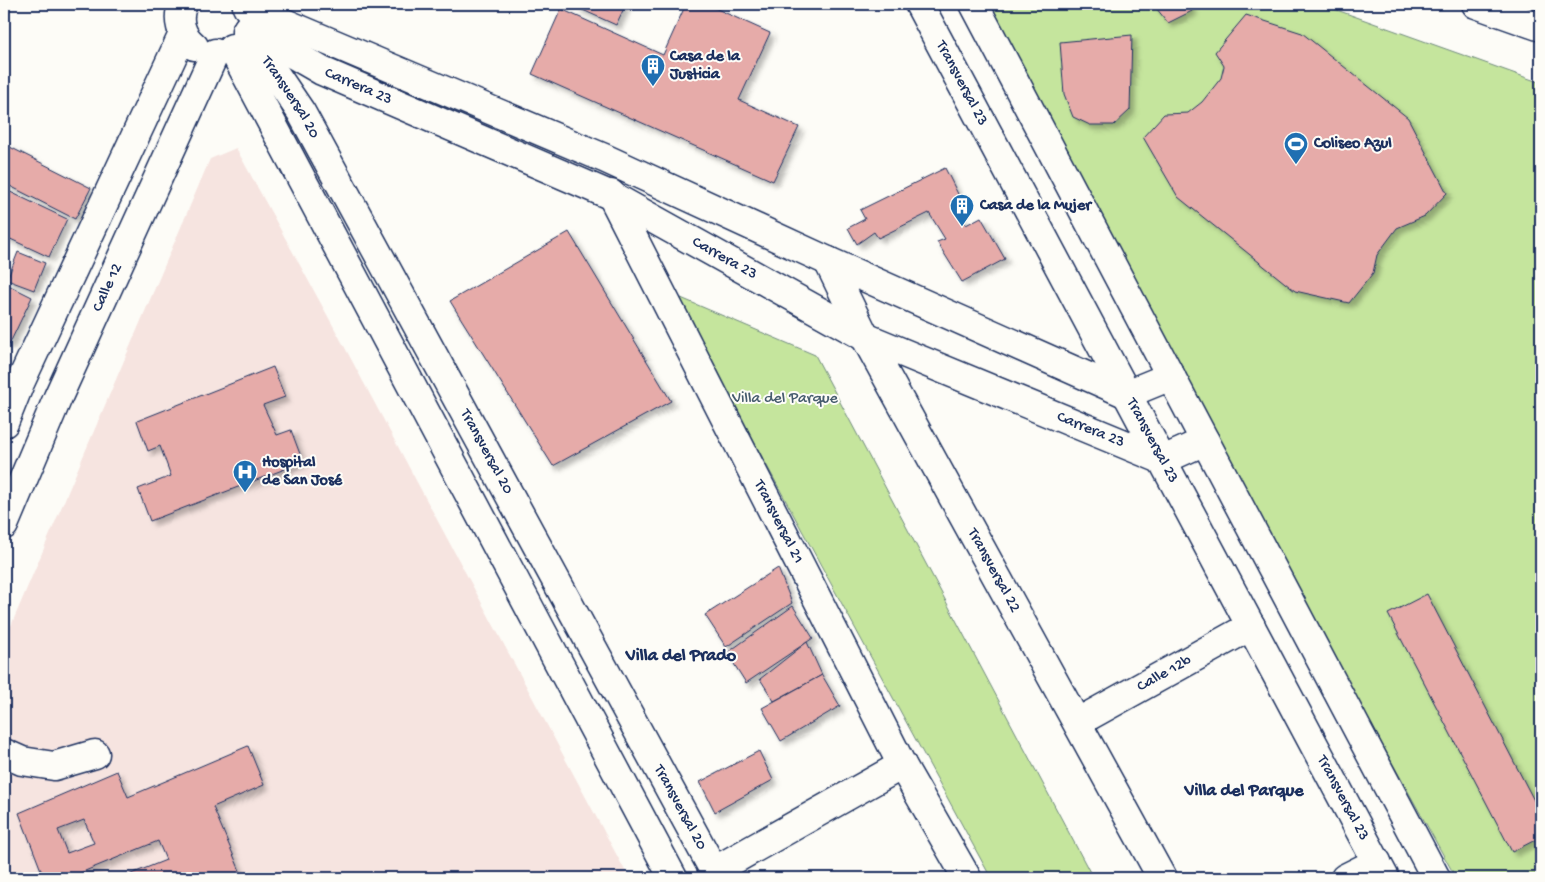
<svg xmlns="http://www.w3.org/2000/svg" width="1545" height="882" font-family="'Gochi Hand',sans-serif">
  <defs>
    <filter id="shadow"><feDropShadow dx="4.5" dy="4.5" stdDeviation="2.5" flood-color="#0004"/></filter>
  </defs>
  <rect width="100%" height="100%" fill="#fdfcf7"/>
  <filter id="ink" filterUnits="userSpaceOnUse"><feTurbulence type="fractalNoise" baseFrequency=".02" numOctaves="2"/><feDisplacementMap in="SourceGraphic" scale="10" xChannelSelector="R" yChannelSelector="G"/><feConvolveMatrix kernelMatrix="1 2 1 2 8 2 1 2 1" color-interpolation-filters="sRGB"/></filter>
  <g filter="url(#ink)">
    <!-- built -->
    <path fill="#f6e4e0" d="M236,148L343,344L629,878H4V642L210,159Z"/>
    <!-- green -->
    <g fill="#c5e59d" stroke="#708a7e">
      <path d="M972,4H1320L1541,83V878H1456Z"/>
      <path d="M674,295L815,355L1093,878H991Z"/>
    </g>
    <!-- building -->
    <g fill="#e6aba9" stroke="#1b2f5e" fill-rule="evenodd" filter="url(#shadow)">
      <path d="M578,4H626L616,25L576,7Z"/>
      <path d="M686,4H706L770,33L739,100L799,127L773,181L532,74L561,9L663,55Z"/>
      <path d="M1153,4H1191L1192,11L1168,23Z"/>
      <path d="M1246,15L1302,33L1408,118L1447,193L1425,216L1397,228L1377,255L1373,273L1349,303L1295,291L1178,197L1143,137L1164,114L1188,113L1202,102L1221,78L1224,66L1215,52Z"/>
      <path d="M1132,35L1130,110L1114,125H1090L1073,117L1064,94L1060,42Z"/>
      <path d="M4,144L91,188L75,219L4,183Z"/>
      <path d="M945,168L959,196L952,202L966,225L981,217L1005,259L962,282L937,242L945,239L929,213L878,238L874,232L857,244L848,228L865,219L860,210Z"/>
      <path d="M4,189L67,219L49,257L4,236Z"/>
      <path d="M569,232L671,401L553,466L450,301Z"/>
      <path d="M18,252L45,263L34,290L7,280Z"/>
      <path d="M4,283L32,297L9,345L4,343Z"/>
      <path d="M273,367L285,397L263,405L277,435L291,430L303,462L150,521L138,489L171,476L160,446L148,451L137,421Z"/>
      <path d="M778,568L792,603L726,647L705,615Z"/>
      <path d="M1427,594L1541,814V837L1512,852L1388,614Z"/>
      <path d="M793,606L813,638L746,683L727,653Z"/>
      <path d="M807,642L822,675L774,701L760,679Z"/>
      <path d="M822,675L840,706L781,741L762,708Z"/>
      <path d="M248,746L264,785L213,807L243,878H121L166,860L158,841L68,878H44L19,813L117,771L128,797ZM84,820L94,843L67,853L58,830Z"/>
      <path d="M759,751L773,780L715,812L700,782Z"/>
      <path d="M355,873L357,878H342Z"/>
    </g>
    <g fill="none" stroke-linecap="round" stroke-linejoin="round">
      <defs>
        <g id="minor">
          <path d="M183,4C176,19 181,36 194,46"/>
          <path id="s1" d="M919,4L1385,878"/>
          <path d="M974,4L1436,878"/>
          <path d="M1476,4L1541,27"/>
          <path d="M247,7L604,158L828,261L1127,394L1171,376"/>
          <path id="s2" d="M248,28L322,71L612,196L865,337L1163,460L1205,441"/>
          <path id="s3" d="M246,31L301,112L718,878"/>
          <path d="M232,48L673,878"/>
          <path id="s4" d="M611,194L902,765L967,878"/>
          <path id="s5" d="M828,261L865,337L1162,878"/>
          <path d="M4,423L20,383L183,34"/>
          <path id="s6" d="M4,525L58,397L215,53"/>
          <path id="s7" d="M1078,722L1251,626"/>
          <path d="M4,753L22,761L54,766L95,754"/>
          <path d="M714,871L902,765"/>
          <path d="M1345,878L1377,862"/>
        </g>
      </defs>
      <!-- minor casing -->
      <use href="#minor" stroke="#1b2f5e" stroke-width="31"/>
      <!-- minor -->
      <use href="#minor" stroke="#fdfcf7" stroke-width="28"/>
    </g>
  </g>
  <!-- icons -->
  <defs>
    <symbol id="building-pin" viewBox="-11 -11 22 30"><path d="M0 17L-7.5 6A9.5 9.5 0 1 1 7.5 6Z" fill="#1f6fb2" stroke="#fdfcf7"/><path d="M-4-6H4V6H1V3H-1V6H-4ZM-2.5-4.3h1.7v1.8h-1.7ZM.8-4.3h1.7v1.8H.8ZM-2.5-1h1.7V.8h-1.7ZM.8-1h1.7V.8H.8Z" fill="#fff"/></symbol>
    <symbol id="stadium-pin" viewBox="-11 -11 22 30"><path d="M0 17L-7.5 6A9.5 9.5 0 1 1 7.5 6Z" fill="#1f6fb2" stroke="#fdfcf7"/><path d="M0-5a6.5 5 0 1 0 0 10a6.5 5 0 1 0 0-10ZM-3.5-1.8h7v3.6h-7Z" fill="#fff"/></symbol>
    <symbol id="hospital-pin" viewBox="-11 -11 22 30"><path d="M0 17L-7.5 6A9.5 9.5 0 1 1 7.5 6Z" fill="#1f6fb2" stroke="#fdfcf7"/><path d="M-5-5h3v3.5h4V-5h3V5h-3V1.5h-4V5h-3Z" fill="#fff"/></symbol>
  </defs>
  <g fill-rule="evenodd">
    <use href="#building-pin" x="639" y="52" width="28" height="38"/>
    <use href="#stadium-pin" x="1282" y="130" width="28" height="38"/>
    <use href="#building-pin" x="948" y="192" width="28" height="38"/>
    <use href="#hospital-pin" x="231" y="458" width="28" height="38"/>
  </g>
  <g text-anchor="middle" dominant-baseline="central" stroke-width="4" stroke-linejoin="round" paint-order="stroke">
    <!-- poi labels -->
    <g font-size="16" font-weight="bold" fill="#1b2f5e" stroke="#fdfcf7" text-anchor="start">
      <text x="670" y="57">Casa de la<tspan x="670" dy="18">Justicia</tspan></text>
      <text x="1314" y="144">Coliseo Azul</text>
      <text x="980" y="206">Casa de la Mujer</text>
      <text x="262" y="463">Hospital<tspan x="262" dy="18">de San José</tspan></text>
    </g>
    <!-- street labels -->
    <g font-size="16" fill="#1b2f5e" stroke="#fdfcf7">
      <text stroke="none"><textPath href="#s1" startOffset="90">Transversal 23</textPath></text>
      <text stroke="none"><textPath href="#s2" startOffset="125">Carrera 23</textPath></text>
      <text stroke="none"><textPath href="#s3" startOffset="80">Transversal 20</textPath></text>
      <text stroke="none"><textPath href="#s2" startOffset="530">Carrera 23</textPath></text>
      <text stroke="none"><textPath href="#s6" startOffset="259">Calle 12</textPath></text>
      <text stroke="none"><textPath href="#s2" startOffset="935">Carrera 23</textPath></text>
      <text stroke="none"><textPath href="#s1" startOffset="495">Transversal 23</textPath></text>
      <text stroke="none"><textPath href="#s3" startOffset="485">Transversal 20</textPath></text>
      <text stroke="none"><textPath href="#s4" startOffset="368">Transversal 21</textPath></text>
      <text stroke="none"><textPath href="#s5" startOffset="351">Transversal 22</textPath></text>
      <text stroke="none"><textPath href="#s7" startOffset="99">Calle 12b</textPath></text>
      <text stroke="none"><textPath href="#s1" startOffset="900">Transversal 23</textPath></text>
      <text stroke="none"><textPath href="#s3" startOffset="890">Transversal 20</textPath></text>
    </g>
    <!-- park labels -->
    <g font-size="16" fill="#465c6e" stroke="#fdfcf7">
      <text x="785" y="399">Villa del Parque</text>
    </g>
    <!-- neighbourhood labels -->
    <g font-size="18" font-weight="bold" fill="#1b2f5e" stroke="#fdfcf7">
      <text x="681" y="656">Villa del Prado</text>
      <text x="1244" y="791">Villa del Parque</text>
    </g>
  </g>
  <!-- margin -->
  <rect width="1545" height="882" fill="none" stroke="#fdfcf7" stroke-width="20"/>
  <rect x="10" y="10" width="1525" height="862" fill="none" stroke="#1b2f5e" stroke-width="2" filter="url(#ink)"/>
</svg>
